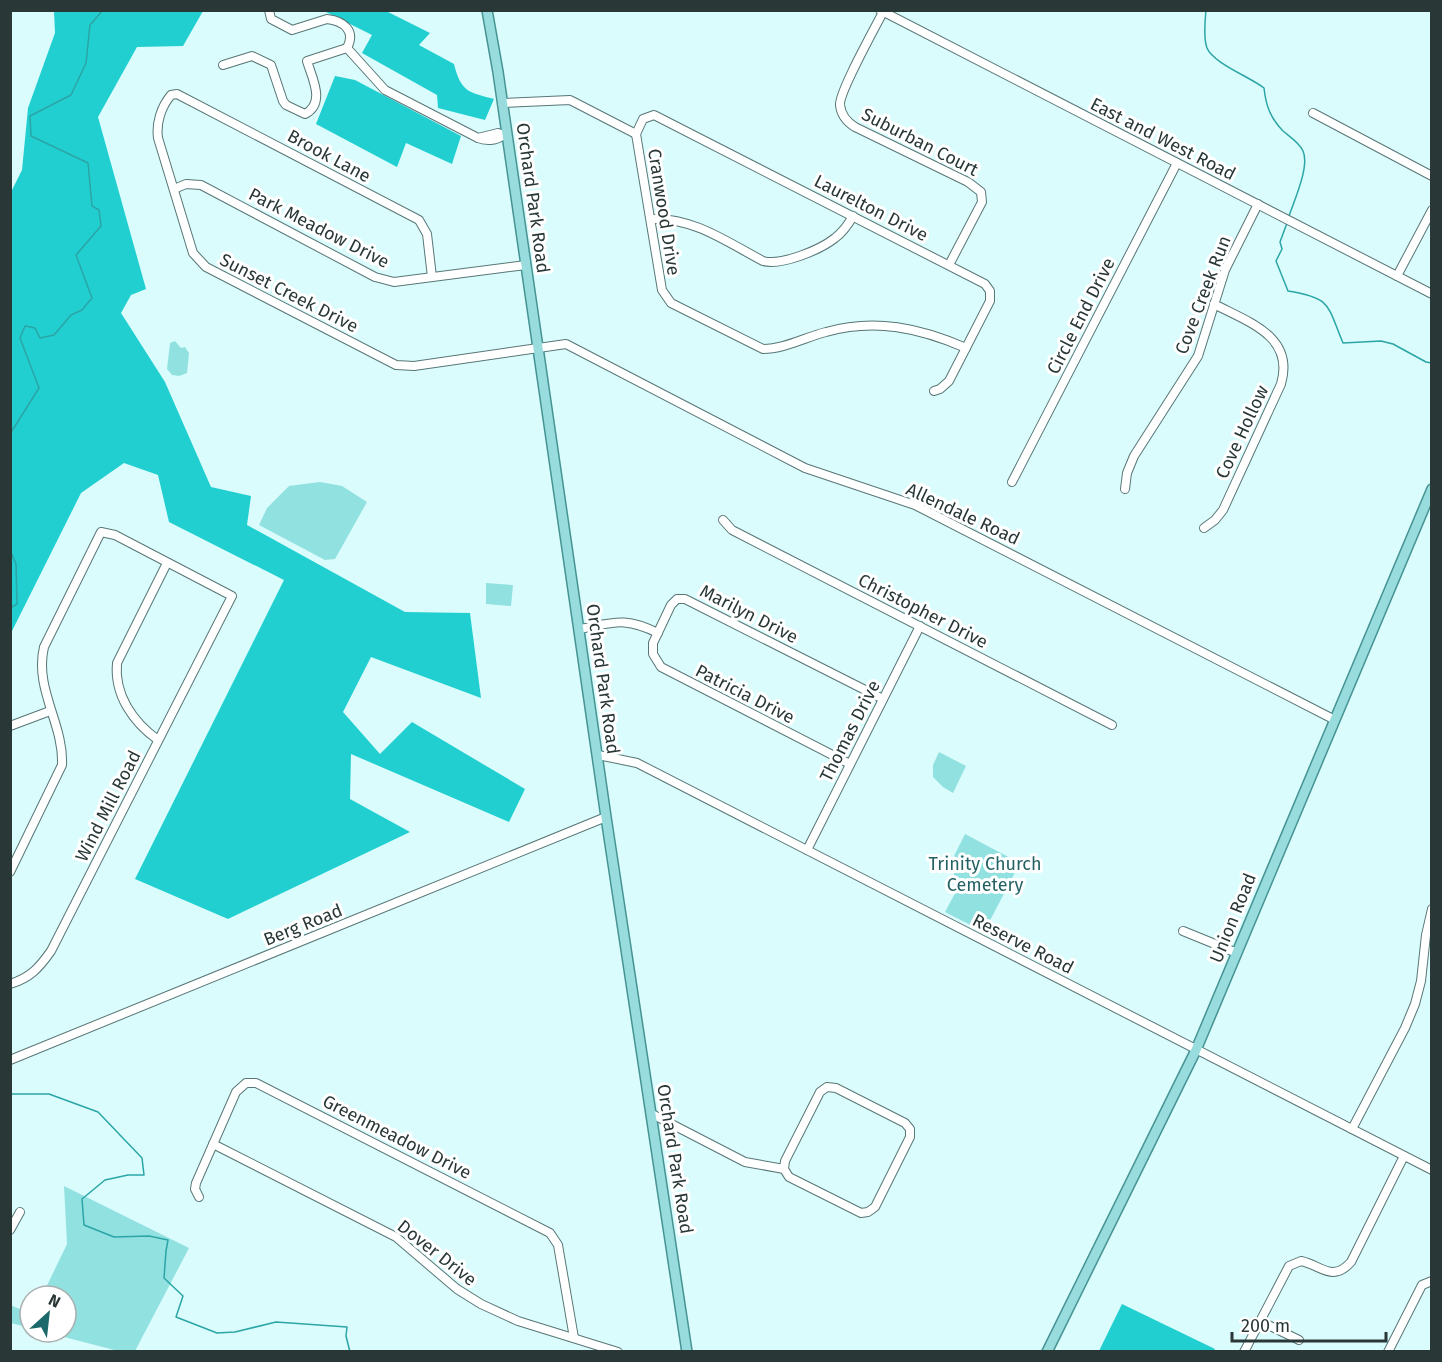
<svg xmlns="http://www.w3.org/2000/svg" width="1442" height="1362" font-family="'Fira Sans',sans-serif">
  <rect width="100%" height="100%" fill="#dafcfc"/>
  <!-- green -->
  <g fill="#92e1e1">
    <path d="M175,341L181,348L185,347L189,353L187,373L179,376L172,375L167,369L170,343Z"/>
    <path d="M320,482L342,486L367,502L335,559L325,560L259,525L267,508L289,486Z"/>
    <path d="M486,583L513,585L511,606L486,604Z"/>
    <path d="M939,752L966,766L953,793L943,787L933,777V765Z"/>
    <path d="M965,834L1020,863L984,932L945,912L960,884L951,880L961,860L954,856Z"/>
    <path d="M64,1186L189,1248L135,1351H118L45,1332H66V1296H42L67,1244Z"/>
    <path d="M10,1305L30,1313V1328L11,1323Z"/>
  </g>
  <!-- forest -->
  <g fill="#21cfd1">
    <path d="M54,11H203L183,46L137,47L98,117L146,289L131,295L121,313L165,382L211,487L251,496L247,525L405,612L470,613L481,698L371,657L343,712L380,754L412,722L525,789L509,822L351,754L350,799L410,832L228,919L135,879L284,580L169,522L158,475L124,463L81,493L11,633V192L22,170L28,108L55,33Z"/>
    <path d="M324,11H386L430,33L419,45L454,64C461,92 468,92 494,99L485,120L438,108L437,95L362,53L372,35Z"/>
    <path d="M335,76L355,80L461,136L452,164L406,143L397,167L316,124Z"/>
    <path d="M1122,1304L1215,1349L1214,1351H1099Z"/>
  </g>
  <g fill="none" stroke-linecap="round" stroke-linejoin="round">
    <!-- stream -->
    <g stroke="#2ba5a6" stroke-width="1.5">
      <path d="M1206,10C1205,22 1203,37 1207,48C1213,63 1250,77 1264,88C1266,106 1270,117 1283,131C1290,137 1299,142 1303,151C1310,166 1294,201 1289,216"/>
      <path d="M1287,223L1280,242L1282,249L1276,261L1288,291C1332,298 1327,305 1343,343L1381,341L1393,344L1426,362L1432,363"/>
      <path d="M10,434L39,388L20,338L25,326L35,328L40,338L54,335L71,315L82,310L92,298L76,255L101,226L99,210L92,206L88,163L31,136L30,116L71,95L86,63L90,25L103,10"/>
      <path d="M10,550L16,564L17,604L10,608"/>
      <path d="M10,1094H49L98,1112L142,1158L144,1175H128L105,1180L82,1199L84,1225L114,1237L149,1236L168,1240L166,1251L164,1278L183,1296L176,1317L217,1333L235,1332L276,1322L347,1327L346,1336L350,1352"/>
    </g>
    <defs>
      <g id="minor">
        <path d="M880,10L1432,294"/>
        <path d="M883,12C875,28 839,92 840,105C841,115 847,122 855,127L968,182L981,192L982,202L949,265"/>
        <path d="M347,48L385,90L478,138"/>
        <path d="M223,65L252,56L271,65L283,101L286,105L305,114C326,103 312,78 307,61L347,48C356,31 344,21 327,19L292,30L271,19L269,10"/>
        <path d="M502,103L570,100L636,134"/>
        <path d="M1313,113L1432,176"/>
        <path d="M636,134L643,119L654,115L985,284L990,291V301L949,381L940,389L934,391"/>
        <path d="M636,134L662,290L671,303L763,349C784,349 806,337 826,332C875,318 920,328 966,348"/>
        <path d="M502,136C496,141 485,141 478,138L498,133L507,136"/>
        <path d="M174,189L186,184L201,185L375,277L394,282L526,265"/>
        <path d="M651,219C693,217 727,242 763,261C781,266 820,250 835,238C843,232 848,225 853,216"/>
        <path d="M1397,276L1432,210"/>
        <path d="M432,277L427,234L419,220L177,94L171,95C161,107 156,123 158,138L193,253L206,267L396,365L414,366L566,344L805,468L915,505L1335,720"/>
        <path d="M1012,482L1177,163"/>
        <path d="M1125,489L1127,473L1134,456L1198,356L1225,270L1258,204"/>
        <path d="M723,520L732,530L1112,725"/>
        <path d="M1204,528L1215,520L1223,510L1281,384C1295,336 1248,322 1214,304"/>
        <path d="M579,629C613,623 624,616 658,633"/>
        <path d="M10,726L50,711"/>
        <path d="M158,740C133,722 114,695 117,663L167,563"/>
        <path d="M598,755L637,763L1432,1170"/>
        <path d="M850,764L661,667L653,654V643L671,605L677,599H685L883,699"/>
        <path d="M807,850L920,626"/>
        <path d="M10,872L62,765C64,724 34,689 44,647L101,532L115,535L232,596L51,951C39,968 30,978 10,984"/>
        <path d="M1183,931L1237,953"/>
        <path d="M10,1060L606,817"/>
        <path d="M652,1114L745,1162L784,1169L789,1177L861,1213L868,1212L875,1207L910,1137V1129L905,1123L836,1088L827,1087L820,1092L785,1161L784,1169"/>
        <path d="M1352,1129L1405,1028L1415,1004L1421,981L1426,935L1432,909"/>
        <path d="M213,1144L396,1237L457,1289L481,1304L518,1321L618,1352"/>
        <path d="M199,1197L195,1189L196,1183L236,1092L246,1083H256L550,1233L558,1245L574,1338"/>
        <path d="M10,1230L20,1212"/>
        <path d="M1260,1321L1299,1340"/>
        <path d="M1244,1352L1289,1266L1301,1261C1321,1265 1332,1283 1351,1262L1404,1156"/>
        <path d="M1388,1352L1422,1285L1432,1281"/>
      </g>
      <g id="major">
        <path d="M487,10L498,72L606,817L687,1352"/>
        <path d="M1047,1352L1196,1050L1432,489"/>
      </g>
    </defs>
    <!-- minor casing -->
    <use href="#minor" stroke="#587676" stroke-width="10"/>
    <!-- major casing -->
    <use href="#major" stroke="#469394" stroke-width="12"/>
    <!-- minor -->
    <use href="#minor" stroke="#fff" stroke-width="8"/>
    <!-- major -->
    <use href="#major" stroke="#99dcdd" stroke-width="9"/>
  </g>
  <g text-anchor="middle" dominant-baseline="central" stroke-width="6" stroke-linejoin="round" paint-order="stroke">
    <!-- street labels -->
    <g font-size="18" fill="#293737" stroke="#fff">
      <text transform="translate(1163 139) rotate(27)">East and West Road</text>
      <text transform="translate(920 142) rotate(27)">Suburban Court</text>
      <text transform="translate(329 156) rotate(28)">Brook Lane</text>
      <text transform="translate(533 198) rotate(82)">Orchard Park Road</text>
      <text transform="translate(871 208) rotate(27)">Laurelton Drive</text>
      <text transform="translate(664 212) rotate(81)">Cranwood Drive</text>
      <text transform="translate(319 228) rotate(27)">Park Meadow Drive</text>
      <text transform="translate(289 293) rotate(27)">Sunset Creek Drive</text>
      <text transform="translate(1203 295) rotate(-69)">Cove Creek Run</text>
      <text transform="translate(1081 316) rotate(-63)">Circle End Drive</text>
      <text transform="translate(1242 432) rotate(-65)">Cove Hollow</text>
      <text transform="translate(963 514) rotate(25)">Allendale Road</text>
      <text transform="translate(923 611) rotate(27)">Christopher Drive</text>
      <text transform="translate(749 614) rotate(27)">Marilyn Drive</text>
      <text transform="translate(603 679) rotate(82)">Orchard Park Road</text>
      <text transform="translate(745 694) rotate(27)">Patricia Drive</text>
      <text transform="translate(850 731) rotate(-63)">Thomas Drive</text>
      <text transform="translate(108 806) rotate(-63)">Wind Mill Road</text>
      <text transform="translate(1233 918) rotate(-68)">Union Road</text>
      <text transform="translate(303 925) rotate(-22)">Berg Road</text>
      <text transform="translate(1023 944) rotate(27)">Reserve Road</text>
      <text transform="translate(397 1137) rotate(27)">Greenmeadow Drive</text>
      <text transform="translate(675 1159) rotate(81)">Orchard Park Road</text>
      <text transform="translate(437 1253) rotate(38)">Dover Drive</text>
    </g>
    <!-- park labels -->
    <g font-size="18" fill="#236162" stroke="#fff">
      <text x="985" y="864">Trinity Church<tspan x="985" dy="21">Cemetery</tspan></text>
    </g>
  </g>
  <!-- border -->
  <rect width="1442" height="1362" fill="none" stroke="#293737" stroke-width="24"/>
  <!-- north arrow -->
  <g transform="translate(48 1314) rotate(27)"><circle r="28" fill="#ffffff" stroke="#a9afaf" stroke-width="1.5"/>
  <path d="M0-4.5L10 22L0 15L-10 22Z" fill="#1b696a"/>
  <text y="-9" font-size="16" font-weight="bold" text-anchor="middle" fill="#293737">N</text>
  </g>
  <!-- scale -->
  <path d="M1232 1332v9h154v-9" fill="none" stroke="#293737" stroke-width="3"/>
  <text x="1241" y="1332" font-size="18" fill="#293737" stroke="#ffffff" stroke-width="4.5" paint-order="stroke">200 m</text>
</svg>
